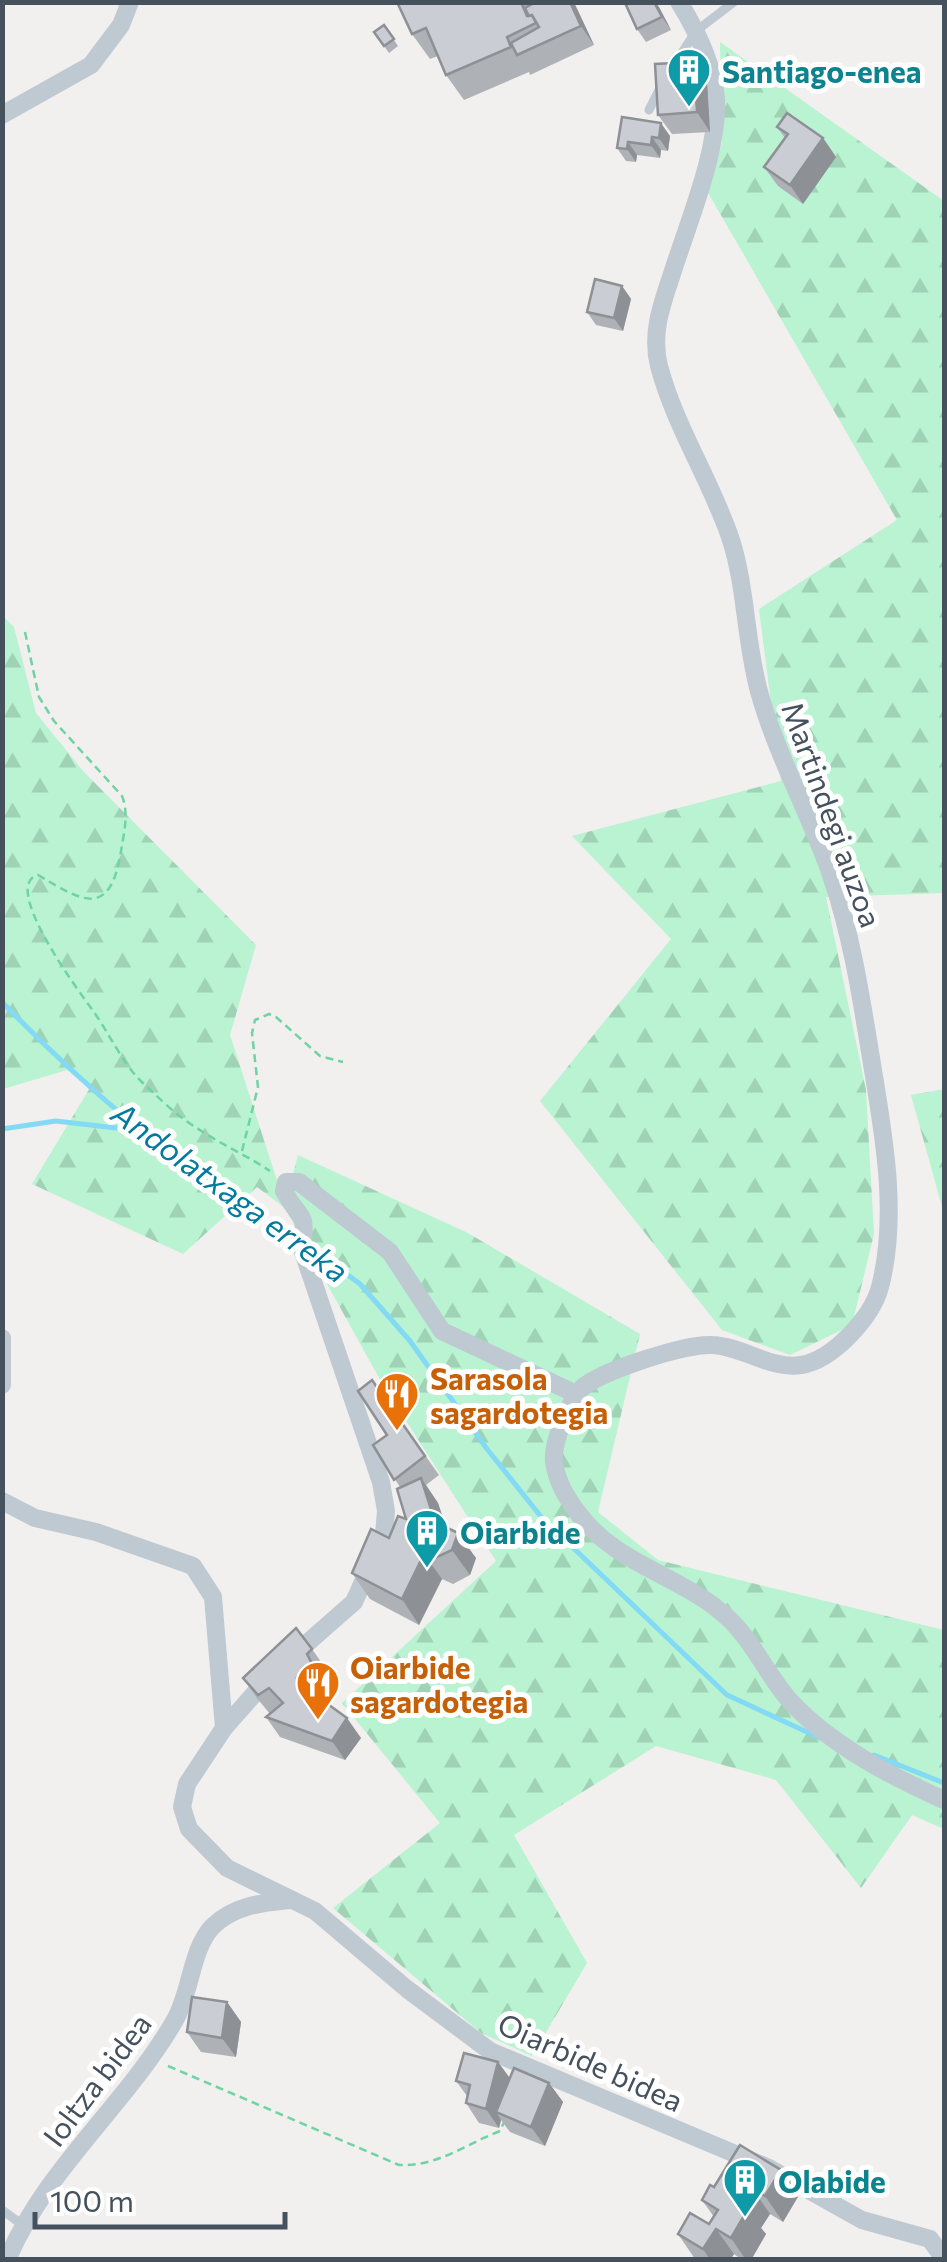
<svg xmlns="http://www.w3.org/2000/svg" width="947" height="2262" font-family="Commissioner,sans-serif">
  <defs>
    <pattern id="forest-firs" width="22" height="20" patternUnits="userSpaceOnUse" patternTransform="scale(2.5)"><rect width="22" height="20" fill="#b9f3d1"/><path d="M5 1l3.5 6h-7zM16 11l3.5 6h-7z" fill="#a0d2b6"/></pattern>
  </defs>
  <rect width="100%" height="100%" fill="#f2efef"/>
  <!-- forest -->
  <g fill="url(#forest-firs)">
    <path d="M720,42L944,201V893L826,897L866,1090L874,1234L852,1325L790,1355L722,1330L540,1101L671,939L572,836L781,781L759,609L897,520L707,191L722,143Z"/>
    <path d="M3,616L14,627L36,713L83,771L256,945L230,1035L285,1205L298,1155L468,1233L640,1334L598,1512L658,1560L944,1630V1829L912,1815L861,1888L776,1780L656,1746L514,1835L587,1963L532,2056L481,2033L333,1908L440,1823L342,1703L496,1561L383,1385L285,1208L257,1187L183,1254L32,1184L91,1086L67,1070L3,1089Z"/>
    <path d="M944,1089V1214L911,1095Z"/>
  </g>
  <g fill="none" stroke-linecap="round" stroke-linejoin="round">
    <!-- stream -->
    <g stroke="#83daf4" stroke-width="5">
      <path d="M2,1002C91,1094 188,1176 299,1241"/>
      <path d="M2,1129L56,1121L133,1130"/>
      <path d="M309,1246L360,1284L410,1341L487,1449L542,1518L727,1695L820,1738"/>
      <path d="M874,1755L944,1783"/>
    </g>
    <!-- path -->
    <g stroke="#6ed4a4" stroke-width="2.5" stroke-dasharray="8 5" stroke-linecap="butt">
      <path d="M25,632L39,697L54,721L122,796C129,813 124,833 121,851C110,920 82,901 38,875C0,885 78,990 91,1008C109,1032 122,1064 144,1084C160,1099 178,1117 197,1128C220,1144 246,1155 270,1171"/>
      <path d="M242,1151L258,1087L252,1033L255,1020L269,1014L276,1017L320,1056L343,1062"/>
      <path d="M168,2066L399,2165C437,2167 466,2144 500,2131L505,2120"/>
    </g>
    <!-- lane -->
    <g stroke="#bec9d2" stroke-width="9">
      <path d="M669,73L696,31L734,2"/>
      <path d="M649,110L661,86"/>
      <path d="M2,2210L24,2226"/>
    </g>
    <!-- street -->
    <g stroke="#bec9d2" stroke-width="18">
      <path d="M679,2C697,31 713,64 716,98C719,152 687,225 671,277C661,306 651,335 659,366C675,426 710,479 730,537C747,588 745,644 760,695C778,758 811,816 832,878C852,937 861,997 871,1058C883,1131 899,1214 880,1287C872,1317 833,1360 801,1365C771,1370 742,1346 712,1345C687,1343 601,1371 582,1388C569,1401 552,1443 554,1462C557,1482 566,1497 578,1513C617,1566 682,1575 728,1618C753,1641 767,1675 790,1701C831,1745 890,1776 944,1800"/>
      <path d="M2,115L91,65L121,25L130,2"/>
      <path d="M2,1338V1385"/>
      <path d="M2,1501L35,1518L96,1532L193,1566L213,1597L224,1728"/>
      <path d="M289,1659L354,1602L384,1535L386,1511L381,1482L302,1249C307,1207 301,1224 284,1191L286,1182H299L390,1252L442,1331L576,1394"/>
      <path d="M270,1676L224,1728L187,1784L182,1807L189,1829L227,1868L315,1911L407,1989L490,2051L769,2168L862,2220L930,2239L944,2259"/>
      <path d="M7,2260C46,2168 126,2105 175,2020C191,1992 191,1950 212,1927C234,1905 261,1903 290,1900"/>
    </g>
  </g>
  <!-- wall -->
  <g fill="#aeb1b6">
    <path d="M397,2H574L594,45L530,75L529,72L464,100L446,75L438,56L430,59L412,34Z"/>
    <path d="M632,2H656L671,30L646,42L637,29Z"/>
    <path d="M384,25L398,46L389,53L374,32Z"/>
    <path d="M707,82L710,132L672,134L658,115Z"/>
    <path d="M622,117L670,136L668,151L661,150L660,158L637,155L636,162L626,161L617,148Z"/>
    <path d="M777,127L823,138L836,157L803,204L778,186L764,167L785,138Z"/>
    <path d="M622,286L631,299L623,331L596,325L587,312Z"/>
    <path d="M372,1380L439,1475L426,1485L438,1503L446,1527L476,1558L470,1575L453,1584L442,1579L419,1625L370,1599L352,1573L389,1538L406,1519L400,1487L373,1445L387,1435Z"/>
    <path d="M312,1649L326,1669L321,1674L326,1684L314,1694L361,1738L345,1760L280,1737L266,1717L270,1714L256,1697L243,1678Z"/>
    <path d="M227,2002L241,2022L236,2057L201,2052L187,2032Z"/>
    <path d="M498,2062L510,2079L549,2083L563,2102L545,2146L510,2132L501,2120L499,2128L479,2123L466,2103L467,2096L456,2081Z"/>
    <path d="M781,2170L799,2195L783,2222L770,2214L761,2228L766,2234L751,2260H742L734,2254L730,2260L695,2259L678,2234L709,2224L714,2217L702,2200L714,2187Z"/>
  </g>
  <!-- shaded-wall -->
  <g fill="#8d9094">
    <path d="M570,2H573L577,9L594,45L581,26Z"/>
    <path d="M654,2L659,7L671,30L662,17Z"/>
    <path d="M694,62L707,82L710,132L697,112Z"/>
    <path d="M661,123L670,136L668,151L659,138Z"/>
    <path d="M652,137L661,150L660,158L651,145Z"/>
    <path d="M823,138L836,157L803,204L790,185Z"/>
    <path d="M628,142L637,155L636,162L627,149Z"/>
    <path d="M622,286L631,299L623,331L614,318Z"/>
    <path d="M421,1478L438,1503L453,1548L435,1522Z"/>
    <path d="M458,1533L476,1558L470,1575L452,1550Z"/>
    <path d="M424,1554L442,1579L419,1625L402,1599Z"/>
    <path d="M307,1654L321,1674L326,1684L312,1664Z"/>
    <path d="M347,1718L361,1738L345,1760L332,1741Z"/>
    <path d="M227,2002L241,2022L236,2057L222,2038Z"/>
    <path d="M498,2062L512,2081L496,2112L501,2120L499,2128L486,2109Z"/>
    <path d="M549,2083L563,2102L545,2146L531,2127Z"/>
    <path d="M781,2170L799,2195L783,2222L765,2196Z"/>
    <path d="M752,2188L770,2214L761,2228L766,2234L751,2260H746L731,2238L742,2205Z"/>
    <path d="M716,2229L734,2254L730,2260H710L703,2249Z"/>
  </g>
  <!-- building -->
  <g fill="#caced4" stroke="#8d9094" stroke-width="2.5">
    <path d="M397,2H521L527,16L532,15L536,23L507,37L511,47L446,75L426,28L412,34Z"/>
    <path d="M536,2H570L581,26L517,55L511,43L539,27L532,15L529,16L525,8Z"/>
    <path d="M632,2H654L662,17L637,29L626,5Z"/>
    <path d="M384,25L394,39L384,46L374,32Z"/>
    <path d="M694,62L697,112L658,115L655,64Z"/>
    <path d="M787,113L823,138L790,185L764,167L788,134L777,127Z"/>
    <path d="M622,117L661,123L659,138L652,137L651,145L628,142L627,149L617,148Z"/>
    <path d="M595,279L622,286L614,318L587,312Z"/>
    <path d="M372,1380L425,1456L394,1480L373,1445L387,1435L358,1391Z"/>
    <path d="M421,1478L435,1522L458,1533L452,1550L435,1558L424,1554L402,1599L352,1573L371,1529L389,1538L398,1516L406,1519L397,1489Z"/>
    <path d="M296,1628L312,1649L307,1654L312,1664L297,1678L303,1686L347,1718L332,1741L266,1717L283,1703L269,1688L258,1695L243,1678Z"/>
    <path d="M192,1997L227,2002L222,2038L187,2032Z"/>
    <path d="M464,2053L498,2062L486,2109L466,2103L470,2085L456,2081Z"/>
    <path d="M514,2068L549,2083L531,2127L496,2112Z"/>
    <path d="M740,2145L781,2170L765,2196L752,2188L742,2205L748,2209L731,2238L716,2229L703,2249L678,2234L690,2213L709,2224L718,2210L702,2200L710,2185L714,2187Z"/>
  </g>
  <!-- icons -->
  <defs>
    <symbol id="building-pin" viewBox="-11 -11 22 30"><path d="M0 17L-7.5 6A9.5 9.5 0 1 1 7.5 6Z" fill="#0f9aa8" stroke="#fff"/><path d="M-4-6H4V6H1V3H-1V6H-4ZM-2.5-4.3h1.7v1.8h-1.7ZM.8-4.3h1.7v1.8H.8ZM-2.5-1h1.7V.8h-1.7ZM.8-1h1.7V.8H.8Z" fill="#fff"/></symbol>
    <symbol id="restaurant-pin" viewBox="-11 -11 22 30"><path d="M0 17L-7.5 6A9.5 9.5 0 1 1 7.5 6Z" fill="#e8710a" stroke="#fff"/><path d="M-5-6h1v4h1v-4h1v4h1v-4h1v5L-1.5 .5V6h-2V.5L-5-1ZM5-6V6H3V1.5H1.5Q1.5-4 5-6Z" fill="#fff"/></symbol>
  </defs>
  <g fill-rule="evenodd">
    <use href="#building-pin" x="664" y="45" width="50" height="68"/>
    <use href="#restaurant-pin" x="372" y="1369" width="50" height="68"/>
    <use href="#building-pin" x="402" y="1506" width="50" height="68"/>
    <use href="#restaurant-pin" x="293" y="1658" width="50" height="68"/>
    <use href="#building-pin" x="720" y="2155" width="50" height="68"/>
  </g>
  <g text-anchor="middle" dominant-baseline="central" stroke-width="10" stroke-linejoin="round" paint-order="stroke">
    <!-- culture labels -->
    <g font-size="30" font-weight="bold" fill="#0d838f" stroke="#fff" text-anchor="start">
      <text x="722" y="70">Santiago-enea</text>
      <text x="460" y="1531">Oiarbide</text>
      <text x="778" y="2180">Olabide</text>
    </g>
    <!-- street labels -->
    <g font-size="30" fill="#45525e" stroke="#fff">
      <text transform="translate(833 814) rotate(70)">Martindegi auzoa</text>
      <text transform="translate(591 2061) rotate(24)">Oiarbide bidea</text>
      <text transform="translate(96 2079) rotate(-53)">Ioltza bidea</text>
    </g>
    <!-- food labels -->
    <g font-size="30" font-weight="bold" fill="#c56008" stroke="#fff" text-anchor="start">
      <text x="430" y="1377">Sarasola<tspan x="430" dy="34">sagardotegia</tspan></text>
      <text x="350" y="1666">Oiarbide<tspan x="350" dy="34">sagardotegia</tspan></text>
    </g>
    <!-- water labels -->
    <g font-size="32" font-style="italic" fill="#037a9e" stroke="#fff">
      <text transform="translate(231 1191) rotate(36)">Andolatxaga erreka</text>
    </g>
  </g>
  <!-- border -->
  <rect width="947" height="2262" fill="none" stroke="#45525e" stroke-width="10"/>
  <!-- scale -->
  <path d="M35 2212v15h250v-15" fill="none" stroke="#45525e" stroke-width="5"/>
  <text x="50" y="2212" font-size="30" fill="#45525e" stroke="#ffffff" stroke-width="8" paint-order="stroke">100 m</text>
</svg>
